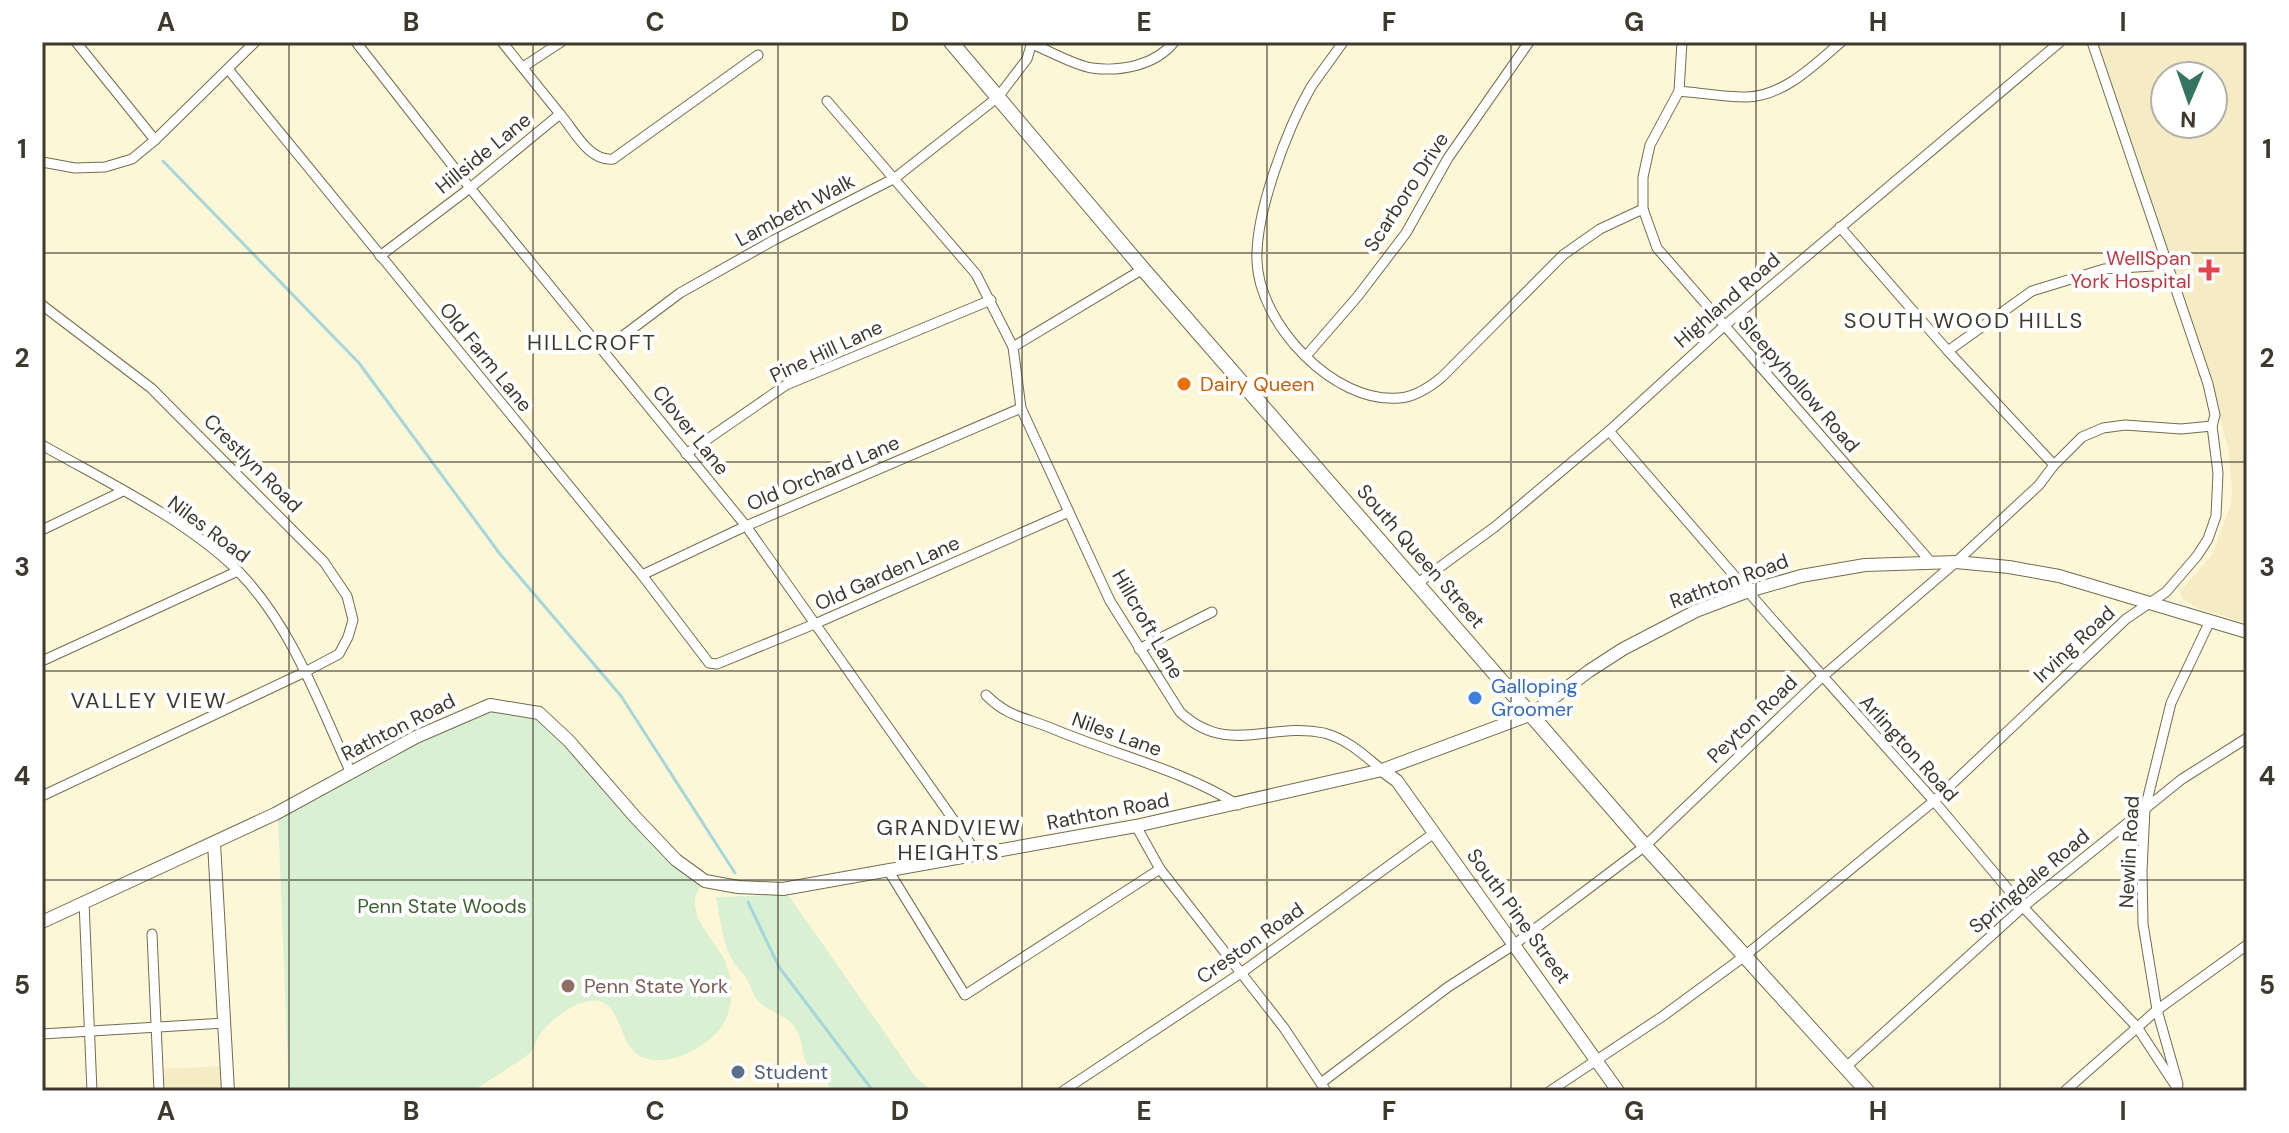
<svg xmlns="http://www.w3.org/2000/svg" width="2289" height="1133" font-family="'DM Sans',sans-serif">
  <rect width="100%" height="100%" fill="#fef7d7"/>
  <!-- built -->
  <g fill="#f5ecc5" fill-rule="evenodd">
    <path d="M2092,42H2247V623L2200,609L2182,599L2180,592L2212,555L2231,504L2232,488L2228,448L2211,382ZM2165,76H2213V124H2165Z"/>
    <path d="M227,1066L228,1091H159L158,1069Z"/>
  </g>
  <!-- green -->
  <g fill="#d9f0d2">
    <path d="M490,705L539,713L705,881C680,907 708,932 722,955C733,975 735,999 726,1019C715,1045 664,1072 638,1055C618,1042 621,996 589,1001C572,1004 550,1020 540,1034C537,1039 535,1046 532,1051C528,1056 479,1088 471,1091C461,1095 441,1091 429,1091C383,1091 336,1091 289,1091L278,816Z"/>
    <path d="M782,895L789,896L915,1076L931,1091H834C826,1081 814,1076 808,1065C800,1052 804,1037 793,1025C782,1013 767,1011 757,1000C752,993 750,984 746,977C743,972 737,968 734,963C722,944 720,918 716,897Z"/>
  </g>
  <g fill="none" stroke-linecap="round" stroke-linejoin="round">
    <!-- stream -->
    <g stroke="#a5d6db" stroke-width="3">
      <path d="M163,161L359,363L500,554L621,696L735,873"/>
      <path d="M748,902L779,967L873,1091"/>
    </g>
    <defs>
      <g id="street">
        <path d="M76,42L155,140"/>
        <path d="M356,42L470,188L746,526L979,856"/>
        <path d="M502,42L560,114"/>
        <path d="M1343,42C1333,57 1321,72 1311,87C1287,129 1255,213 1257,261C1259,324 1334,404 1399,398C1415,397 1430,387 1442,377L1563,255L1600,229L1643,209"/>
        <path d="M1682,42L1679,91L1650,145L1643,177V209L1657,248L1930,561"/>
        <path d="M1032,44C1050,51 1073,65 1092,68C1121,72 1156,65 1174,42"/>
        <path d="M523,67L561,42"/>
        <path d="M228,69L642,575L709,663L717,664L817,623L1069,512"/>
        <path d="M1679,91C1701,93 1724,97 1746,97C1783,97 1815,64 1841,42"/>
        <path d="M827,101L976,274L1013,347L1021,408L1110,601L1180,712C1228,757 1270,721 1324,733C1347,739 1364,755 1382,770"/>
        <path d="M42,162L75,168L105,167L132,159L155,140L255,42"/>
        <path d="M1840,227L1948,351L2054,465"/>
        <path d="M380,256L470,188L560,114C574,130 589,162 613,159L758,55"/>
        <path d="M42,305L151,388L324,562L347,596L353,620L348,637L339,654L305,672L42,796"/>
        <path d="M1013,347L1143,269"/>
        <path d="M604,350L680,293L774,240L895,178L998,97L1027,59L1032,42"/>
        <path d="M1948,351L2032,291L2104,269L2169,265"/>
        <path d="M1306,356L1358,296L1406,233L1448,158L1529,42"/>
        <path d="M1609,431L1771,618L1934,801L2023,907L2137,1027L2179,1091"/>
        <path d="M42,445C105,481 187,520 238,571C292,626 319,704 351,773"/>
        <path d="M686,454L786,385L991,300"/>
        <path d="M42,530L123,491"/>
        <path d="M642,575L746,526L1021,408"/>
        <path d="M1418,583L1496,526L1609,431L1724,326L2060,42"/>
        <path d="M1139,649L1212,612"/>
        <path d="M42,661L238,571"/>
        <path d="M986,695C1008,717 1024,717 1051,728C1112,754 1181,769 1238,805"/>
        <path d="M1136,826L1160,869L1284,1028L1326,1091"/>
        <path d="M888,870L965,995L1160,869"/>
        <path d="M84,902L92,1091"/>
        <path d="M152,934L159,1091"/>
        <path d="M42,1034L225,1023"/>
        <path d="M1846,1067L2023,907L2182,779L2247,738"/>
        <path d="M1321,1083L1448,987L1515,944L1645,846L1822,677L1956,562L2039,485L2054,465L2082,437L2103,428L2125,425L2181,429L2212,426"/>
        <path d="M2178,1084L2157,1010L2143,924L2142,871L2145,809L2171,703L2209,623"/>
        <path d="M1063,1091L1241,973L1434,833"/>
        <path d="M1550,1091L1663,1016L1746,955L1934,801L2126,619L2166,592L2197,556L2208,539L2216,516L2218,473L2212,426L2215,415L2208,384L2092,42"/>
        <path d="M2065,1091L2157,1010L2247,945"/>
      </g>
      <g id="secondary">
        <path d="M1382,770L1397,781L1618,1091"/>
        <path d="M214,843L228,1091"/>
        <path d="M42,922L275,814L416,737L490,705L539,713L569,741L636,818L676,860L705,881L738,887L783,889L1136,826L1382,770L1532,714L1589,671L1623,649L1696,611L1749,591L1801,576L1865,565L1956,562L2009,567L2059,576L2247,632"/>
      </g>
      <path id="primary" d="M951,42L1143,269L1645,846L1867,1091"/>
    </defs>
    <!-- street casing -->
    <use href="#street" stroke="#736c50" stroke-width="11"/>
    <!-- secondary casing -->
    <use href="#secondary" stroke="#736c50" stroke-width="14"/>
    <!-- primary casing -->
    <use href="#primary" stroke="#736c50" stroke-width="16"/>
    <!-- street -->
    <use href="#street" stroke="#fff" stroke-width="9"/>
    <!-- secondary -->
    <use href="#secondary" stroke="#fff" stroke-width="12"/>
    <!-- primary -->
    <use href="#primary" stroke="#fff" stroke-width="14"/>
  </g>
  <!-- grid -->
  <path fill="none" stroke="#3d3a2d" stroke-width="2" stroke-opacity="0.55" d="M289,42V1091M533,42V1091M778,42V1091M1022,42V1091M1267,42V1091M1511,42V1091M1756,42V1091M2000,42V1091M42,253H2247M42,462H2247M42,671H2247M42,880H2247"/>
  <!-- markers -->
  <path fill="#e0444e" stroke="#fff" stroke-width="3" d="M2205 258h8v8h8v8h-8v8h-8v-8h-8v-8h8z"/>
  <circle fill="#e8710a" stroke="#fff" stroke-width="3" cx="1184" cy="384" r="8"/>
  <circle fill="#3f7fe0" stroke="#fff" stroke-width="3" cx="1475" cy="698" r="8"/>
  <circle fill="#8d6e63" stroke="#fff" stroke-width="3" cx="568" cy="986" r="8"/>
  <circle fill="#5c6f8a" stroke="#fff" stroke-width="3" cx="738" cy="1072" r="8"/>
  <g text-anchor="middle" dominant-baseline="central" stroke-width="8" stroke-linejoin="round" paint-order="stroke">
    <!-- street labels -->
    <g font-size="20" fill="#3d3a2d" stroke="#fff">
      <text transform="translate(483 153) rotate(-39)">Hillside Lane</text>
      <text transform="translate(1406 192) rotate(-57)">Scarboro Drive</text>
      <text transform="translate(795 210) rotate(-28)">Lambeth Walk</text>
      <text transform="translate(1727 300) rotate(-41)">Highland Road</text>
      <text transform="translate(826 351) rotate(-25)">Pine Hill Lane</text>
      <text transform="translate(486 357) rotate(51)">Old Farm Lane</text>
      <text transform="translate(1799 384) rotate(49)">Sleepyhollow Road</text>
      <text transform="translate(691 430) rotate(51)">Clover Lane</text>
      <text transform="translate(253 463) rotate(45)">Crestlyn Road</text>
      <text transform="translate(823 473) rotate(-23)">Old Orchard Lane</text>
      <text transform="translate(209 529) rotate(37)">Niles Road</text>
      <text transform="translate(1421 556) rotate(49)">South Queen Street</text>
      <text transform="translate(887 573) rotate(-24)">Old Garden Lane</text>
      <text transform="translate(1729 581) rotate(-20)">Rathton Road</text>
      <text transform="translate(1148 624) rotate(60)">Hillcroft Lane</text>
      <text transform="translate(2074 644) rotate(-43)">Irving Road</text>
      <text transform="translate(1752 719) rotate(-44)">Peyton Road</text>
      <text transform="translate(398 727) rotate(-27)">Rathton Road</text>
      <text transform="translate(1117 734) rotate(20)">Niles Lane</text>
      <text transform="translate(1909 748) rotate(48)">Arlington Road</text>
      <text transform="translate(1108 811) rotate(-11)">Rathton Road</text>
      <text transform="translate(2129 852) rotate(-87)">Newlin Road</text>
      <text transform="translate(2029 881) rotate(-40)">Springdale Road</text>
      <text transform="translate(1519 916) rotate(54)">South Pine Street</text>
      <text transform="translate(1250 943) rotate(-35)">Creston Road</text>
    </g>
    <!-- health labels -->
    <g font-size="20" fill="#be3a42" stroke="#fff" text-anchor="end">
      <text x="2191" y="258">WellSpan<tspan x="2191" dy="23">York Hospital</tspan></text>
    </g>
    <!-- food labels -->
    <g font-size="20" fill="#c56008" stroke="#fff" text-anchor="start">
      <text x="1200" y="384">Dairy Queen</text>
    </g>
    <!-- shop labels -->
    <g font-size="20" fill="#366cbe" stroke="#fff" text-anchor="start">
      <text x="1491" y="686">Galloping<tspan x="1491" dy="23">Groomer</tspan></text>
    </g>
    <!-- park labels -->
    <g font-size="20" fill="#3e5f32" stroke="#fff">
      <text x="442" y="906">Penn State Woods</text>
    </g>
    <!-- education labels -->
    <g font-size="20" fill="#785e54" stroke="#fff" text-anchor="start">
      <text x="584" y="986">Penn State York</text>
    </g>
    <!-- service labels -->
    <g font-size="20" fill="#4e5e75" stroke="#fff" text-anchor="start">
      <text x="754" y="1072">Student</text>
    </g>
    <!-- neighbourhood labels -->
    <g font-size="22" letter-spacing="2" fill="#3d3a2d" stroke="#fff">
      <text x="1964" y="320">SOUTH WOOD HILLS</text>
      <text x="592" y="342">HILLCROFT</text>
      <text x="149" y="700">VALLEY VIEW</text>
      <text x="949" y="827">GRANDVIEW<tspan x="949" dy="25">HEIGHTS</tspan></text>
    </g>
  </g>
  <!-- border -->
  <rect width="2289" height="1133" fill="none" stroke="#ffffff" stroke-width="88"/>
  <!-- north arrow -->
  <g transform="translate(2189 100) rotate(182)"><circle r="38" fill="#ffffff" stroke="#b1b0ab" stroke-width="2"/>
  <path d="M0-6L14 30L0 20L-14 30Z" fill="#357461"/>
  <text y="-12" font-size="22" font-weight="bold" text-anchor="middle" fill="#3d3a2d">N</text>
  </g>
  <rect x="44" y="44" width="2201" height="1045" fill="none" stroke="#3d3a2d" stroke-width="3"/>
  <g font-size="26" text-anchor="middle" font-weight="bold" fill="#3d3a2d">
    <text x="166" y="31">A</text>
    <text x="411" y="31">B</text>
    <text x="655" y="31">C</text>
    <text x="900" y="31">D</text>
    <text x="1144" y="31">E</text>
    <text x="1389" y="31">F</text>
    <text x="1634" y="31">G</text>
    <text x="1878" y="31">H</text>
    <text x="2123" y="31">I</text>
    <text x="22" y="158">1</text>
    <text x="2267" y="158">1</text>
    <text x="22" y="367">2</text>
    <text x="2267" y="367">2</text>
    <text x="22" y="576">3</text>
    <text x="2267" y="576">3</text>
    <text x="22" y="785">4</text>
    <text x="2267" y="785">4</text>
    <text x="22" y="994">5</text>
    <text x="2267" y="994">5</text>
    <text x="166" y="1120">A</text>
    <text x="411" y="1120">B</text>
    <text x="655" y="1120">C</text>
    <text x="900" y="1120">D</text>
    <text x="1144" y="1120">E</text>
    <text x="1389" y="1120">F</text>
    <text x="1634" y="1120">G</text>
    <text x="1878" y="1120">H</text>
    <text x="2123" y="1120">I</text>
  </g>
</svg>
